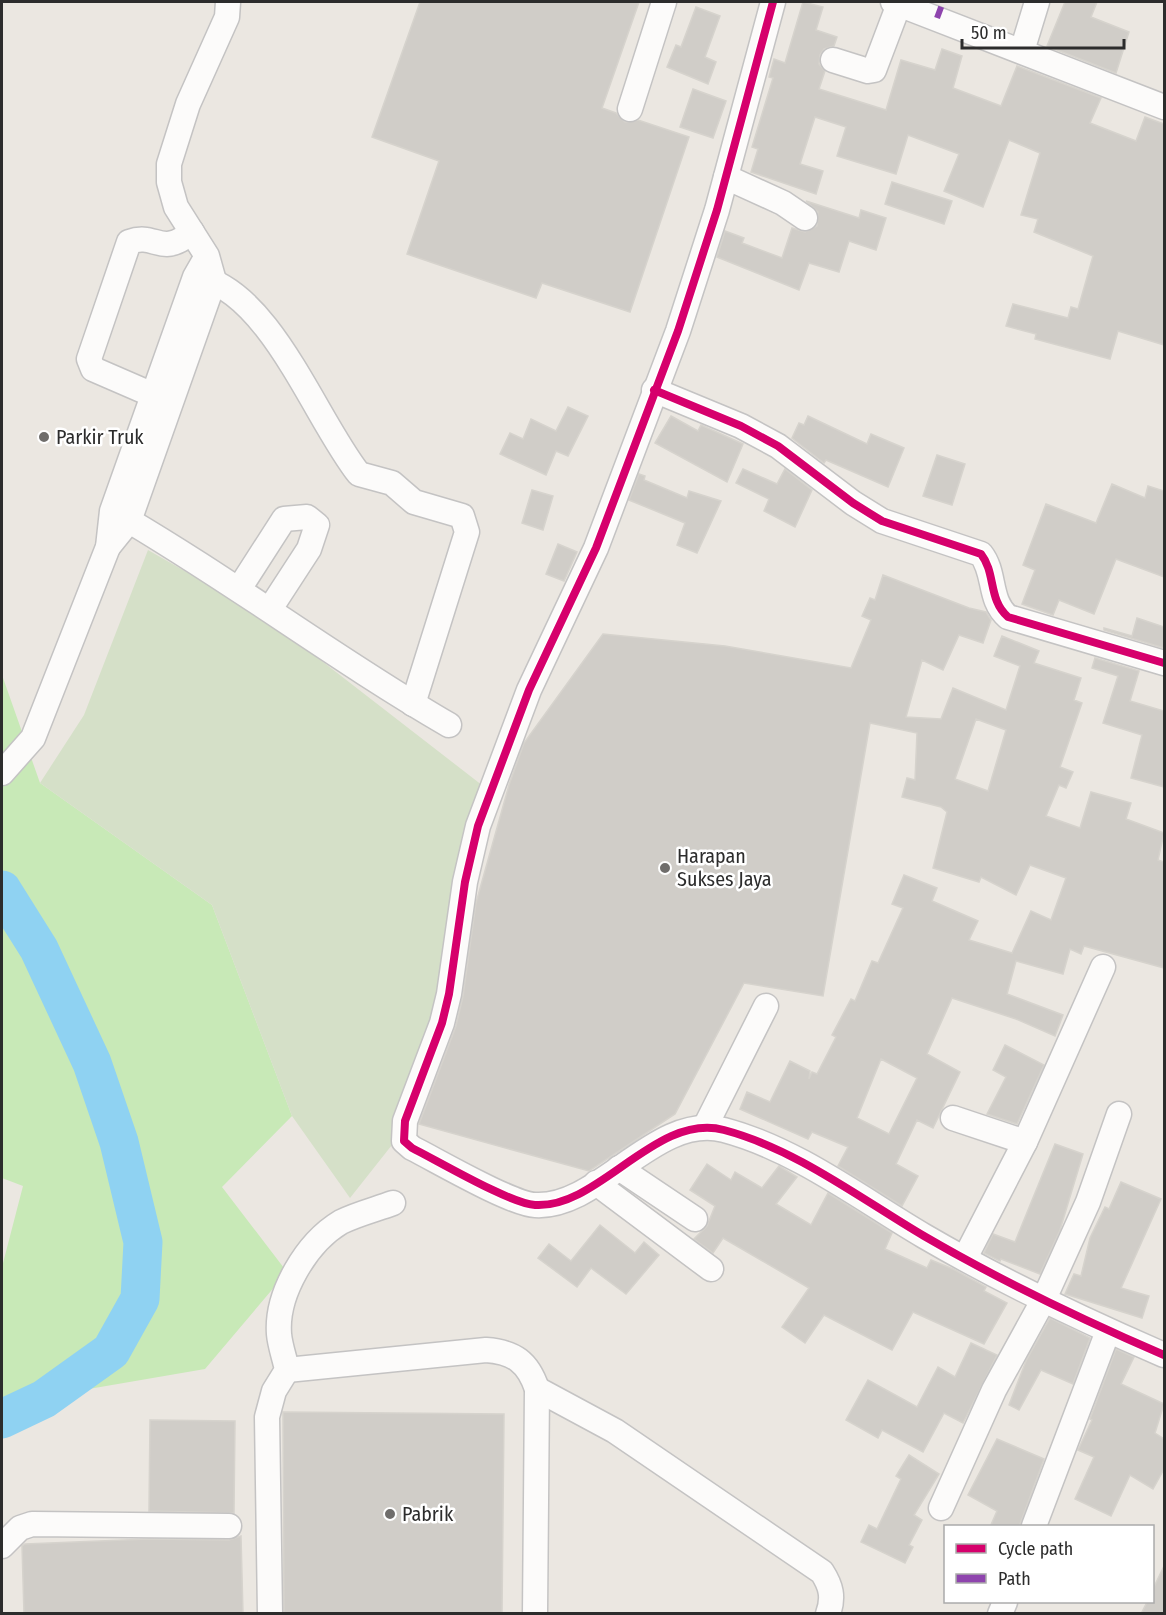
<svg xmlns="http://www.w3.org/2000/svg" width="1166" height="1615" font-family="'Fira Sans Condensed',sans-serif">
  <rect width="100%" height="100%" fill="#ebe7e1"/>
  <!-- green -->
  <path fill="#c8e9b7" d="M2,675L40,783L212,905L292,1116L222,1187L287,1272L205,1369L48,1396L2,1418V1267L23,1186L2,1178Z"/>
  <!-- cemetery -->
  <path fill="#d5e0c8" d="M148,550L265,617L487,789L422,1107L350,1198L292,1116L212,905L40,783L84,715Z"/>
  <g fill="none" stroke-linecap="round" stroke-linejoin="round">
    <!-- river -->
    <path stroke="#8fd2f2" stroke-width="39" d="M2,890L39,949L92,1063L119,1142L143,1242L140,1299L111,1351L44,1399L2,1419"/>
  </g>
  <!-- building -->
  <g fill="#d0cdc8" stroke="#d6d3cd" stroke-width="1.5" fill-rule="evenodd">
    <path d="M420,2H639L602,108L616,113L625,122L638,120L689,137L630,312L542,283L536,298L407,254L439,161L372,137Z"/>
    <path d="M803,2L823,7L816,30L837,37L834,46L824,49L820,55L819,64L825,71L819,89L886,110L901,60L935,70L942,49L962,56L953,88L1001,106L1017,66L1101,98L1090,123L1136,141L1145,117L1164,124V345L1118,331L1110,359L1035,339L1036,334L1006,326L1013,304L1068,318L1071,307L1078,309L1093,256L1034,232L1038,219L1021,215L1040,153L1009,140L983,207L944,191L959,154L908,135L896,174L837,156L846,127L815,117L800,164L823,171L816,194L751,172L758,149L752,147L773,78L769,77L774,59L785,63Z"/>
    <path d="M1065,2H1097L1091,17L1129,32L1116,73L1047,46Z"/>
    <path d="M696,7L720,16L705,57L716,62L708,84L667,67L676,45L681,47Z"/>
    <path d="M693,89L726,101L713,138L680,127Z"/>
    <path d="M892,182L952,201L944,224L885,204Z"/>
    <path d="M806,201L859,218L861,210L886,218L876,250L849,241L839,272L809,263L799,290L717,257L725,231L744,238L742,243L782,258L792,228L805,232L817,226L818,212Z"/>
    <path d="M568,407L588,416L568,456L556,451L546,475L500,454L510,433L523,439L531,419L556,431Z"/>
    <path d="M671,416L698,431L701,425L743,444L727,482L655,443Z"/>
    <path d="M808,416L867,444L871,434L904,448L888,487L826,460L824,463L797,442L792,438L799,423L804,425Z"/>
    <path d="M937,455L965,464L952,505L923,496Z"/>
    <path d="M743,469L777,484L785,469L812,490L795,527L764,511L769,499L736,483Z"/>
    <path d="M639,474L645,476L644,480L687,498L689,491L721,501L697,553L677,545L685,523L629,500Z"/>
    <path d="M1112,484L1145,498L1148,486L1164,491V577L1116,559L1094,614L1059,600L1053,615L1022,604L1035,570L1023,565L1046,504L1096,523Z"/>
    <path d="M532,490L553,496L543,530L522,523Z"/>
    <path d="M558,544L577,552L564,581L546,574Z"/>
    <path d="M883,575L969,608L986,612L991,620L983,643L959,635L943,670L922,660L906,717L941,719L953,688L1006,710L1020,666L994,656L1002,636L1039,651L1034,663L1081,678L1074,700L1082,703L1060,767L1073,772L1066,788L1059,785L1046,816L1080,828L1091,792L1131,803L1126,819L1164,833L1158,860L1164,862V968L1084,946L1081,954L1070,949L1063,974L1016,961L1007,994L1063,1015L1055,1036L1016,1019L952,998L927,1054L960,1072L933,1128L917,1120L896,1164L918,1176L902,1206L838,1166L848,1147L812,1132L808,1139L740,1109L747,1092L770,1102L790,1061L810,1071L809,1079L812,1072L817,1074L836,1037L832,1035L851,999L855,1001L872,961L878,963L903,908L892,904L904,875L937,888L932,901L978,921L969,940L1012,953L1031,911L1051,920L1066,878L1030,865L1016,895L981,877L979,882L933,868L947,812L941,807L902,797L907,778L915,780L917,733L870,723L823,996L744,983L675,1114L589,1171L419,1124L456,1026L463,996L476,903L509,785L524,743L603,634L725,646L851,668L871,620L862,616L870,598L875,600ZM976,719L1006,730L988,791L955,779ZM881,1059L917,1078L889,1134L857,1118Z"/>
    <path d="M1137,618L1164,627V648L1104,630V628L1132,636Z"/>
    <path d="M1095,658L1139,671L1130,701L1164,711V787L1131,778L1142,735L1103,723L1118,676L1092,668Z"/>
    <path d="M1005,1045L1044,1065L1017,1124L987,1114L1006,1077L993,1070Z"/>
    <path d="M1055,1144L1083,1154L1060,1230L1040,1274L1001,1259L1000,1261L984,1253L993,1234L1015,1242Z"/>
    <path d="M707,1164L731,1180L735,1172L762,1188L779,1166L797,1177L776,1204L811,1225L828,1193L892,1233L885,1249L927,1268L931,1260L953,1269L986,1287L984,1291L1007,1303L984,1344L913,1312L892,1350L824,1315L805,1343L782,1327L809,1288L723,1238L713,1253L694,1239L707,1226L715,1206L690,1190Z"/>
    <path d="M1121,1182L1161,1199L1121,1288L1149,1296L1142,1318L1065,1294L1074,1274L1081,1276L1090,1238L1105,1207L1109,1209Z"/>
    <path d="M600,1225L635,1253L644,1242L659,1255L626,1294L591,1268L577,1287L538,1258L549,1244L571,1261Z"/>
    <path d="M1050,1318L1090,1338L1073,1384L1041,1370L1019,1410L1009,1405L1026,1361Z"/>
    <path d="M971,1343L997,1355L963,1423L944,1413L923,1452L882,1430L878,1438L846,1420L868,1380L917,1407L938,1367L955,1377Z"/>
    <path d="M1116,1349L1134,1357L1121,1384L1164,1404L1155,1433L1164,1439V1469L1153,1489L1130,1475L1111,1516L1075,1499L1094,1457L1078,1450L1092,1420L1090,1419Z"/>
    <path d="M283,1412L504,1414L502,1614H284Z"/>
    <path d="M150,1420L235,1421L234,1513L149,1511Z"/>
    <path d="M997,1439L1044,1459L1019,1527H990L997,1511L968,1495Z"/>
    <path d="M909,1455L939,1474L914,1515L922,1520L909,1545L913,1547L905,1563L861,1542L869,1525L877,1529L901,1479L896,1476Z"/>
    <path d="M241,1536L243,1614H24L22,1546L25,1544L149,1539L229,1540Z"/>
    <path d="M1164,1566V1614H1141L1147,1602H1152V1591Z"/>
  </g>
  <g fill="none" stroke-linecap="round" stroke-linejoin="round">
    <defs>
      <g id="minor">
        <path d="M773,2L717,210L678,331L596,548L529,690L478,826L465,882L449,994L442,1023L405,1121L404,1141L412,1148C438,1161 511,1204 535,1205C599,1209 656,1112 724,1130C796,1149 861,1199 924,1236C1001,1281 1083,1320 1164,1355"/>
        <path d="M893,2L1164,107"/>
        <path d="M1022,51L1037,2"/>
        <path d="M833,60L868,71L874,70L899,4"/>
        <path d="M630,109L664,2"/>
        <path d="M726,177L783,203L805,218"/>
        <path d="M201,278C271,294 317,422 359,474L392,483L414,502L462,516L467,532L413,704"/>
        <path d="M654,390L741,426L778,446L853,503L882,521L981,554C996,573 988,600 1008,617L1164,663"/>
        <path d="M153,395L93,369L89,359L129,242C157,232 160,258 192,232"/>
        <path d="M116,513C230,579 335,659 449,725"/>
        <path d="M108,547L129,521L214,281L207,256L176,207L169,182V164L188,104L227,17L228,2"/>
        <path d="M239,589L284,519L307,517L317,525L309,549L270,609"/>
        <path d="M2,773L33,738L108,547L112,511L195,277L203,263"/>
        <path d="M953,1118L1025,1142"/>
        <path d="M705,1127L766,1006"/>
        <path d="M619,1168L695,1219"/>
        <path d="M596,1183L711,1269"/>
        <path d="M965,1258L1025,1142L1103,967"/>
        <path d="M287,1370L486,1350C514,1352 528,1362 537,1389L535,1614"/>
        <path d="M537,1389L615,1431L822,1572C831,1586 834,1597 828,1614"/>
        <path d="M941,1508L994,1390L1044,1299L1088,1202L1119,1114"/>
        <path d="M1034,1526L1108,1331"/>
        <path d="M2,1546L20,1528L32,1524L229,1526"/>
        <path d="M270,1614L267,1417L274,1391L287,1370C285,1359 280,1346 279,1334C276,1294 306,1243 341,1222C357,1214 377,1209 393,1203"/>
        <path d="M1000,1614L1005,1602"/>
      </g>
    </defs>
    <!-- minor casing -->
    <use href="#minor" stroke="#c4c3c3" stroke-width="27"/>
    <!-- minor -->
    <use href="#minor" stroke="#fcfbfa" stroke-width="24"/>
    <!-- quiet -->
    <path stroke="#8e44ad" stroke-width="6" stroke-dasharray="12 6" stroke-linecap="butt" d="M937,18L943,2"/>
    <defs>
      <g id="cycleway">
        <path d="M773,2L717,210L678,331L596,548L529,690L478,826L465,882L449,994L442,1023L405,1121L404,1141L412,1148C438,1161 511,1204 535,1205C599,1209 656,1112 724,1130C796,1149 861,1199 924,1236C1001,1281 1083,1320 1164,1355"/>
        <path d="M654,390L741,426L778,446L853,503L882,521L981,554C996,573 988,600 1008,617L1164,663"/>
      </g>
    </defs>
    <!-- cycleway casing -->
    <use href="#cycleway" stroke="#fff" stroke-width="11"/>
    <!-- cycleway -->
    <use href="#cycleway" stroke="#d6006c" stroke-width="8"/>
  </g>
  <!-- markers -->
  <g fill="#6f6d6b" stroke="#fff" stroke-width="2">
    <circle cx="44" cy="437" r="6"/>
    <circle cx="665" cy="868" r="6"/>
    <circle cx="390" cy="1514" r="6"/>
  </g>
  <g text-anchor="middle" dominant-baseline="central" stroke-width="5" stroke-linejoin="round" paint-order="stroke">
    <!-- poi labels -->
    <g font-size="20" fill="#2c2c2c" stroke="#fff" text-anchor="start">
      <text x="56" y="437">Parkir Truk</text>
      <text x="677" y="856">Harapan<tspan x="677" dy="23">Sukses Jaya</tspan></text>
      <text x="402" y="1514">Pabrik</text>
    </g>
  </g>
  <!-- border -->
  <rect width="1166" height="1615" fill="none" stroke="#2c2c2c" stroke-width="6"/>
  <!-- legend -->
  <rect x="944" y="1525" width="210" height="78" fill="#ffffff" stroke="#ababab" stroke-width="1.5"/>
  <rect x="956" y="1544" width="30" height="9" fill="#d6006c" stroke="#ababab" stroke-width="1.5"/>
  <text x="998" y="1555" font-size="18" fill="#2c2c2c">Cycle path</text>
  <rect x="956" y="1574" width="30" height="9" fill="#8e44ad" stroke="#ababab" stroke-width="1.5"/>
  <text x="998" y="1585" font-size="18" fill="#2c2c2c">Path</text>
  <!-- scale -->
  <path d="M962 39v9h162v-9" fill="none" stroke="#2c2c2c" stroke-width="3"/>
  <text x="971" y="39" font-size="18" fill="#2c2c2c" stroke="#ffffff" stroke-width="4.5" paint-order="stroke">50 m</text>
</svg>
